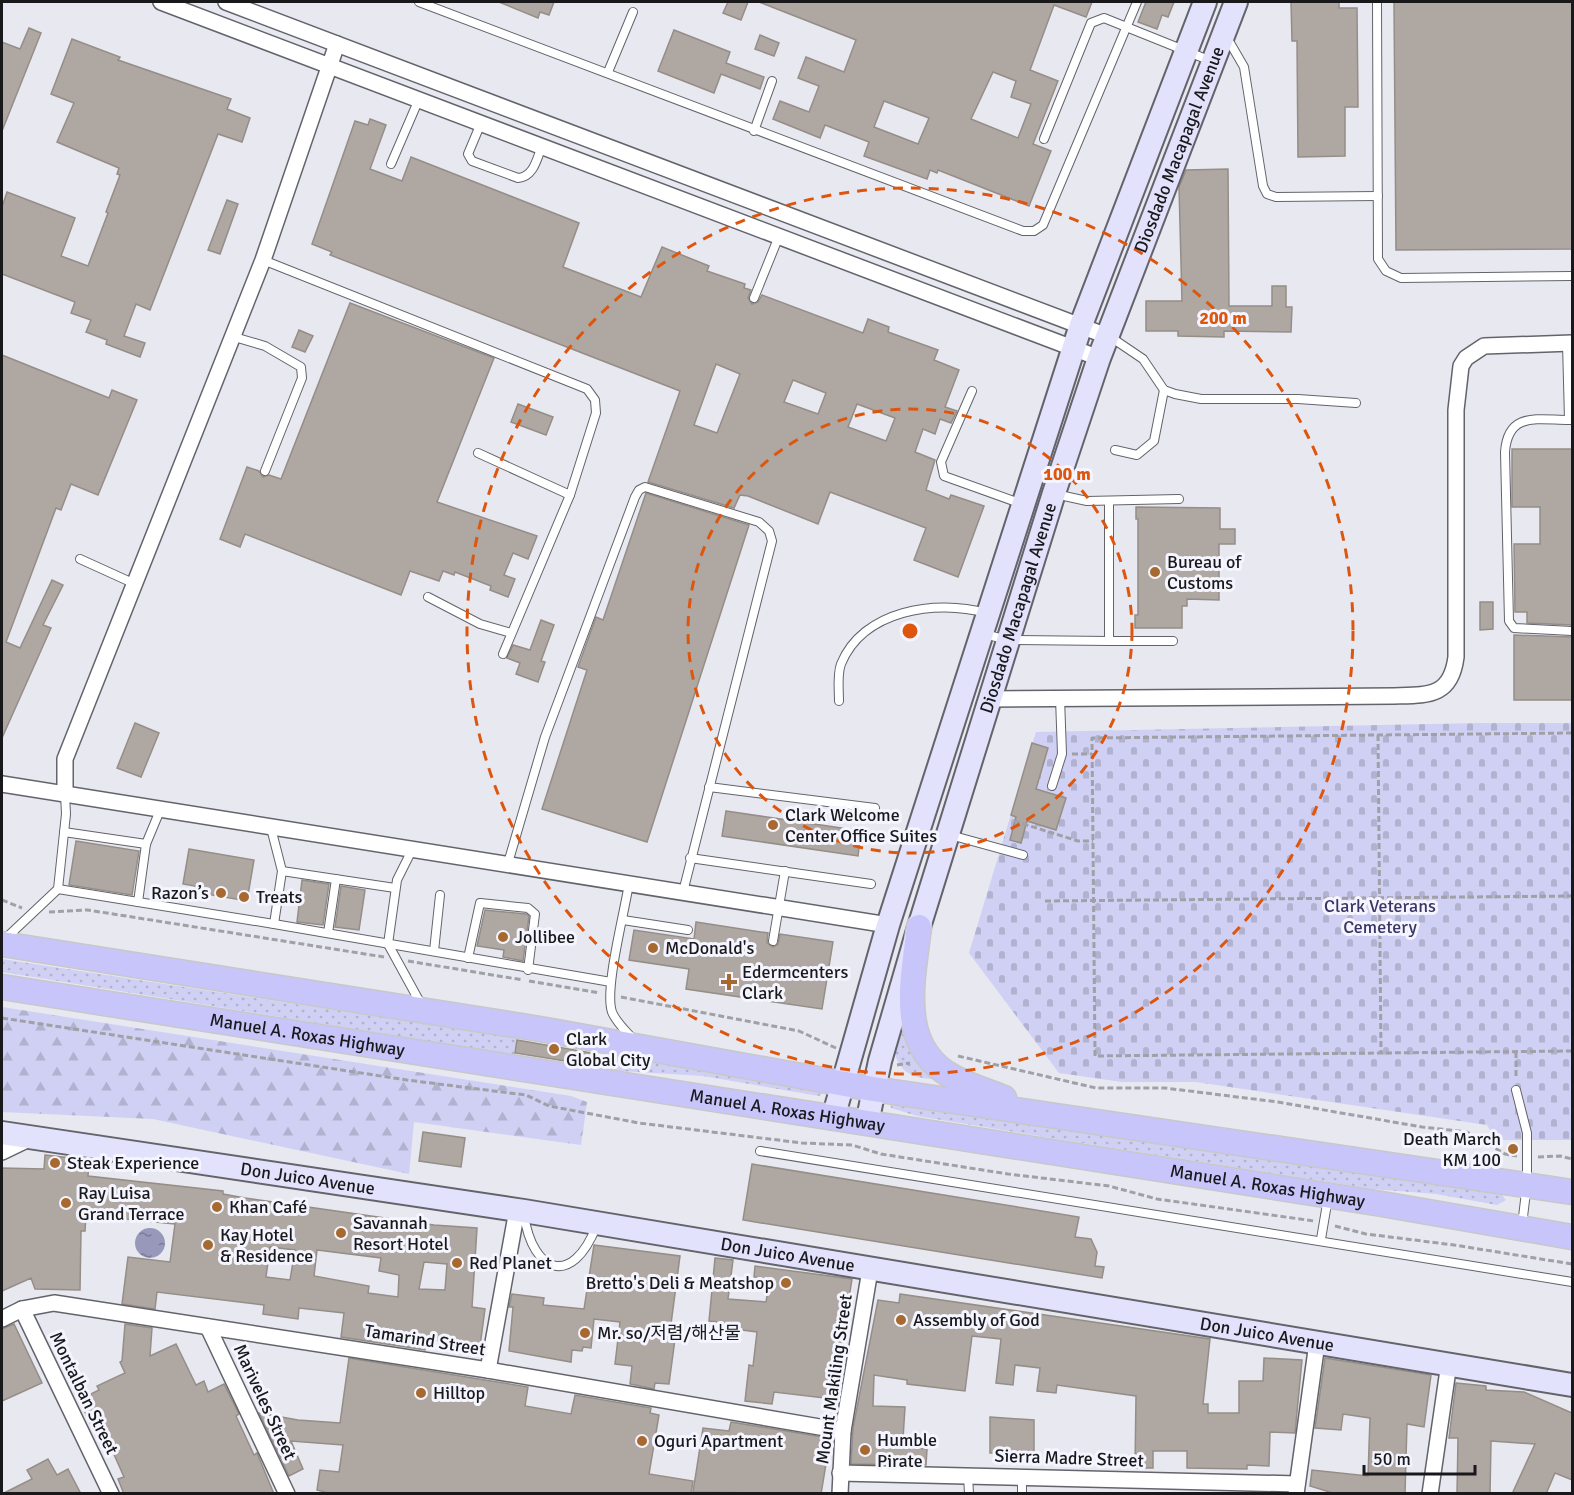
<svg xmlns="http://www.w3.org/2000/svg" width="1574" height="1495" font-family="Signika,'Noto Sans KR',sans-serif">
  <defs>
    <pattern id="grass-dots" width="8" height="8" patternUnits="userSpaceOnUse" patternTransform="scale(1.5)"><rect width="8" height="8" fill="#cfd0f3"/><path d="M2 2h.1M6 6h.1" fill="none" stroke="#b1b2d0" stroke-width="1.8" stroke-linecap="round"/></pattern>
    <pattern id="forest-firs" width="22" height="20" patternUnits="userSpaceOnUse" patternTransform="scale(1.5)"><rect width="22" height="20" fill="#cfd0f3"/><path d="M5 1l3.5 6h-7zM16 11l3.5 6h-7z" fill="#b1b2d0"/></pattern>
    <pattern id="cemetery-stones" width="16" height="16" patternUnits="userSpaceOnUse" patternTransform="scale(1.5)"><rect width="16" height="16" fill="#cfd0f3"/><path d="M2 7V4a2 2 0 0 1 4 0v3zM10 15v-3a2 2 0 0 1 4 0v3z" fill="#b1b2d0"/></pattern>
    <pattern id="water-ripples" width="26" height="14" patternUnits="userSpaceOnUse" patternTransform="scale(1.5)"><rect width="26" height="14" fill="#9898bb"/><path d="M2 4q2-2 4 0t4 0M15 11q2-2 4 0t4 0" fill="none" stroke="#7b7b97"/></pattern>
  </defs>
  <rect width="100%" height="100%" fill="#e8e8f1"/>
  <!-- grass -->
  <g fill="url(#grass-dots)">
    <path d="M2,959L517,1038L515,1055L2,972Z"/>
    <path d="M904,1024L935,1077L932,1079C897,1078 885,1052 904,1024Z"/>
    <path d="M606,1053L825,1091L819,1096L703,1076L604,1070Z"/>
    <path d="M890,1102L1476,1190L1502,1195L1506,1200L1497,1205L1436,1194L1373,1189L1063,1140L917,1116L891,1108Z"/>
  </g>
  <!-- forest -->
  <path fill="url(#forest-firs)" d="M2,1007L571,1096L587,1102L581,1145L414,1122L409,1174L153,1119L2,1112Z"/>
  <!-- cemetery -->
  <path fill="url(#cemetery-stones)" d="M1480,723H1572V1140H1496L1487,1125L1196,1082H1122L1059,1073L969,953L1036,732Z"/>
  <!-- water -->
  <circle fill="url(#water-ripples)" cx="150" cy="1243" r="15"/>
  <!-- building -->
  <g fill="#afa7a1" stroke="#958d87" stroke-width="1.5" fill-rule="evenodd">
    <path d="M499,2H554L549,15L540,12L538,18Z"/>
    <path d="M728,2H748L741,20L723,13Z"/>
    <path d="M759,2H1092L1086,17L1054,5L1030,70L1058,81L1033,144L1051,151L1029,206L938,170L937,173L930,170L927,179L864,156L869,142L825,125L820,138L773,119L780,101L809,112L819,86L798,78L806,57L844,72L856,40ZM993,72L1016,81L1011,97L1031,104L1018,138L971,119ZM884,101L929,118L918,144L874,127Z"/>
    <path d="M1146,2H1174L1168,17L1162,15L1157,29L1138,22Z"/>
    <path d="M1291,2H1339V8H1357L1358,107H1345V156L1298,157L1297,41H1292Z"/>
    <path d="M1394,2H1572V249L1396,250Z"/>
    <path d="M29,28L41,33L2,131V42L20,49Z"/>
    <path d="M674,30L730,52L726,63L764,77L760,89L721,74L714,93L658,71Z"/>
    <path d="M760,35L779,43L774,56L755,49Z"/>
    <path d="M72,39L120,57L118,60L231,99L227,109L250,118L242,142L218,134L150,310L136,304L124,336L145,343L140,357L106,344L107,340L86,332L91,320L71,313L75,302L2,274V207L7,192L75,218L61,256L88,266L108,213L106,212L120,175L117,174L119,168L57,142L74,103L51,94Z"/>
    <path d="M370,119L386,125L370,169L402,181L411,157L579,223L563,267L641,297L662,247L709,266L707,271L745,284L744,288L751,290L748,298L752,304L758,302L762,295L863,333L868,319L889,327L888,332L938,350L934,360L959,370L945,407L957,411L951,423L940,419L935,434L923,429L915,452L935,460L926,490L949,499L951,495L984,506L958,577L914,560L926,528L830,492L818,524L748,496L740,495L734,508L648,482L680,391L330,255L332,252L312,244L355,121L368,125ZM716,364L740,374L717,433L694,425ZM793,380L826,393L818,414L784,402ZM857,404L895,418L886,441L848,427Z"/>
    <path d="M1228,169L1229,306H1272V286H1286V307H1292L1291,332L1224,331V337L1178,336V331H1146V301H1182L1179,187L1186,170Z"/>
    <path d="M227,200L238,204L220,254L208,250Z"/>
    <path d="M350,303L494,358L437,502L537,536L528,559L513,553L504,575L515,579L508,597L490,590L491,586L455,572L454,575L443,571L439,581L410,571L401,595L245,534L240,547L220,539L247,467L259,471L263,477L269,475L281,479Z"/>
    <path d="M299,330L313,336L305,352L292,347Z"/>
    <path d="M2,355L109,398L112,390L137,400L98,495L71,484L61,510L56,508L6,642L20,648L52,580L63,585L43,625L51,628L2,738Z"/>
    <path d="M518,404L553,417L546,435L511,422Z"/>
    <path d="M1512,449H1572V625L1527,623V612H1515L1514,544H1540V507H1512Z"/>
    <path d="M646,493L749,525L647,842L542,809L587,670L578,667L596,617L603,620Z"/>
    <path d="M1136,507L1220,508V529H1235V544H1219V600L1187,599V606H1182V628H1135V615H1138V519H1136Z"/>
    <path d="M1480,602H1493V629L1480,630Z"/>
    <path d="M541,620L554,625L541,661L545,662L538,682L516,674L520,663L507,658L513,645L530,650Z"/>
    <path d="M1514,635L1572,637V700H1514Z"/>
    <path d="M135,723L159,733L141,777L117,768Z"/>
    <path d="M1032,743L1048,748L1036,789L1066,798L1056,830L1027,821L1021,843L1010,840L1016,817L1011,815Z"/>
    <path d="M726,811L861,831L858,856L722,836Z"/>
    <path d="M76,841L139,851L132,895L69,885Z"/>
    <path d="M189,849L254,860L247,901L194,892L195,886L183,884Z"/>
    <path d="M302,880L329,884L323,925L297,922Z"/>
    <path d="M341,886L365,890L359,930L335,927Z"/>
    <path d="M485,910L526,914L529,916L523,961L503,957L504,950L477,946Z"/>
    <path d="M696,922L768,933L767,943L773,947L778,944L780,934L833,942L822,1009L686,989L689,969L629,960L634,930L694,939Z"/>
    <path d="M517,1040L592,1053L590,1065L515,1053Z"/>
    <path d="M423,1132L465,1138L461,1167L419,1161Z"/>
    <path d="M45,1155L89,1160L88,1176L223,1191V1194L245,1198L434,1225L477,1228L472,1307L485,1309L480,1346L426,1339L425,1350L341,1337L344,1313L299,1308L298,1319L263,1314L264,1305L157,1292L155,1309L122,1304L128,1257L170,1262L175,1224L86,1215L85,1231H81L80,1290L35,1289L31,1278L2,1291V1168L44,1169ZM270,1247L295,1250L290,1280L266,1277ZM317,1250L381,1258L379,1271L399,1275L398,1297L368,1293L369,1286L314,1276ZM424,1262L447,1264L445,1290L419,1289Z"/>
    <path d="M752,1164L1079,1217L1075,1237L1091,1239L1097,1252L1095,1266L1104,1267L1102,1278L743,1220Z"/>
    <path d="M594,1245L680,1256L669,1339H675L669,1384L655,1383L654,1389L630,1384L632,1366L615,1364L620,1322L594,1319L591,1348L583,1347L582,1351L572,1350L571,1362L509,1351L513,1307H509L512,1294L544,1298L543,1305L584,1309Z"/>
    <path d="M715,1258L733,1260L728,1299L766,1302L770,1279L754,1277L755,1266L852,1279L833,1399L774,1392L772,1404L745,1401L749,1365L753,1366L757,1332L727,1328V1323L709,1321Z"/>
    <path d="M900,1294L1210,1339L1203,1404H1208V1413H1239V1381H1263L1264,1358L1302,1360L1295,1433L1270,1432L1269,1466L1247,1465V1469L1187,1468V1451H1153V1468H1135L1136,1396L1057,1385L1056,1393L1037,1391L1040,1368L1015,1365L1013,1385L996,1383L1001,1339L972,1336L965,1391L907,1384V1380L874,1375L873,1406L905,1407L903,1439H916V1448L927,1449L926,1465L851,1464L853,1428L878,1300L899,1303Z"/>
    <path d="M14,1324L42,1383L2,1401V1329Z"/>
    <path d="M125,1324L152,1328L150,1356L176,1344L196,1385L204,1381L208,1392L224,1384L239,1414L236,1416L254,1455L257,1453L274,1494H124L118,1479L124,1477L100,1423L92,1426L79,1400L99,1390L97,1386L125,1373L120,1362L122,1361Z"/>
    <path d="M349,1358L528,1387L525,1406L571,1414L575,1395L651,1408L650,1413L659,1415L649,1474L693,1481L691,1494H332L317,1490L320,1470L339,1472L343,1445L291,1441L303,1469L289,1476L259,1413L298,1420L340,1423Z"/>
    <path d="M1325,1358L1431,1375L1424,1427L1407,1424L1405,1494H1336L1310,1486L1312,1470L1368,1476L1370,1418L1343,1414L1341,1430L1315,1428Z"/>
    <path d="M1456,1383L1486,1386V1390L1524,1392L1572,1413V1480L1555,1473L1546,1494H1512L1535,1444L1491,1441L1490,1494H1457L1458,1438H1449Z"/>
    <path d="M990,1417L1034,1420V1452L990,1453Z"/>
    <path d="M731,1422L823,1437L819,1463L826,1464L821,1494L693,1492L703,1428L729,1431Z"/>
    <path d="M48,1459L57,1475L68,1469L81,1494H2L32,1479L27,1470Z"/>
  </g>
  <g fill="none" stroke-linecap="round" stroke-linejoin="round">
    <defs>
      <g id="lane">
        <path d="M419,2L1023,231H1034L1043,225L1137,2"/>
        <path d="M1377,2L1378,259L1386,271L1401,278L1572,276"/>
        <path d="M1226,36L1244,67L1263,186L1267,194L1276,197L1378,196"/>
        <path d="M608,72L633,12"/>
        <path d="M481,123L468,154L472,161L518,178C534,177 537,158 542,146"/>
        <path d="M754,131L772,81"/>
        <path d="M1044,139L1091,23L1104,18L1211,61"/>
        <path d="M391,164L419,99"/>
        <path d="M263,260L587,389L595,400L596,413L570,495L503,654"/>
        <path d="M754,298L779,236"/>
        <path d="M231,336L265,346L301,367L302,378L265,471"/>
        <path d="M1109,336L1143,359L1164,390L1175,394L1201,399H1298L1356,403"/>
        <path d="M1567,343L1569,420H1572"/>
        <path d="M972,391L941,462L944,476L1022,504"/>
        <path d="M1569,420C1538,420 1508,411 1505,452L1509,621L1514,628L1572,631"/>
        <path d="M1115,450L1137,455L1154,441L1164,390"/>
        <path d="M478,453L570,495"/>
        <path d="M1055,494L1087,501L1179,499"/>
        <path d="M1109,501V641H1173"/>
        <path d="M80,559L135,584"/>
        <path d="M428,597L480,624L511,633"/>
        <path d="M984,634L1008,640L1109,641"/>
        <path d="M839,701C839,690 837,674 841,664C863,610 936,599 986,613"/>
        <path d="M1052,786L1062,754L1060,698"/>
        <path d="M709,787L875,808"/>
        <path d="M271,828L282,871L274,924"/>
        <path d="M64,832L146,844"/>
        <path d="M950,835L1023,855"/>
        <path d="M412,850L397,880L388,944L422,1006"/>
        <path d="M690,858L871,884"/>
        <path d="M508,863L545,737L635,497L639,490L645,487L759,522L769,531L772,541L683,892"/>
        <path d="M282,871L395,888"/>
        <path d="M629,883C625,911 604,989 612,1012C616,1022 625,1030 632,1038"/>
        <path d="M58,889L274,924L611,982"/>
        <path d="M138,902L146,844L161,808"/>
        <path d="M623,920L688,930"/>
        <path d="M328,933L336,879"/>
        <path d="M5,939L58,889L66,814L65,794"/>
        <path d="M773,941L785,871"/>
        <path d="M434,951L440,895"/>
        <path d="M468,958L480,903L528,908L535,914L528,970"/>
        <path d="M1516,1090L1527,1133V1184L1522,1225"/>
        <path d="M760,1151L1572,1282"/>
        <path d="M524,1215C533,1274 572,1287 596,1227"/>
        <path d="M1321,1239L1328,1198"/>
        <path d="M968,1475L969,1494"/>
        <path d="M1022,1477V1494"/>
      </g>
      <g id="street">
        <path d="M161,2L1099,358"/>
        <path d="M226,2L1107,336"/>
        <path d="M990,699L1394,696C1428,695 1451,697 1456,657V410L1461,366L1466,358L1484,346L1572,343"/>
        <path d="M2,784L888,925"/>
        <path d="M65,794V759L263,260L337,44"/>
        <path d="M2,1152L31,1138"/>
        <path d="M22,1309L111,1494"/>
        <path d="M2,1319L22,1309L54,1303L488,1370L843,1431"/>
        <path d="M208,1327L287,1494"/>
        <path d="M488,1370L517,1210"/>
        <path d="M840,1473L1297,1484"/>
        <path d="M840,1494L843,1431L870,1270"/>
        <path d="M1296,1494L1317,1343"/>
        <path d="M1430,1494L1449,1363"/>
      </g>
      <g id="secondary">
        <path d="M833,1118L888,925L1081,325L1205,2"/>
        <path id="s1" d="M867,1123L880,1061L919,927L1054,493L1099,358L1236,2"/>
        <path id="s2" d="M2,1133L524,1211L1572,1385"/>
      </g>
      <g id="primary">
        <path d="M919,927C913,979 896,1047 953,1077C969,1086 987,1091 1004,1098"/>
        <path d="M2,944L540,1029L873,1089L1572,1192"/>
        <path id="s3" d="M2,987L1382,1204L1572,1237"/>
      </g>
    </defs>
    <!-- lane casing -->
    <use href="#lane" stroke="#63646b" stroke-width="10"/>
    <!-- street casing -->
    <use href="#street" stroke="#63646b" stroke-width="18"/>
    <!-- secondary casing -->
    <use href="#secondary" stroke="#63646b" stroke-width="26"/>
    <!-- primary casing -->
    <use href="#primary" stroke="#c8c8c9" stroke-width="27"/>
    <!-- path -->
    <g stroke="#a0a0a7" stroke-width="3" stroke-dasharray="6 3" stroke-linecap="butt">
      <path d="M1572,733L1092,738L1095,1056L1572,1051"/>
      <path d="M1378,735L1381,1053"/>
      <path d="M1072,754H1092"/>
      <path d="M1014,821L1078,841H1093"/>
      <path d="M2,900L22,908"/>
      <path d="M1045,901L1572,896"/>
      <path d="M49,912L87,910L107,913L384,957"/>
      <path d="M408,961L523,980"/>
      <path d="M529,981L600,993"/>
      <path d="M621,997L799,1031L836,1048"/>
      <path d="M2,1018L407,1080L526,1095L549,1106L639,1123L802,1143L852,1145L881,1154L1008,1174L1109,1186L1157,1199L1314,1221"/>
      <path d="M1516,1052V1079"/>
      <path d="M958,1056L1096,1088H1165L1278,1102L1422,1127L1467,1132L1505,1154L1517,1156"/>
      <path d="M897,1065L910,1063"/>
      <path d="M1538,1157L1560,1156L1572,1159"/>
      <path d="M1335,1226L1366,1234L1454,1245L1572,1264"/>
    </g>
    <!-- lane -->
    <use href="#lane" stroke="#fff" stroke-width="8"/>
    <!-- street -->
    <use href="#street" stroke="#fff" stroke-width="15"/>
    <!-- secondary -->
    <use href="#secondary" stroke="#e3e2fc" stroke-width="22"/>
    <!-- primary -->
    <use href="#primary" stroke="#c7c5fa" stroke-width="24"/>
  </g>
  <!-- distance rings -->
  <g fill="none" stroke="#de560d" stroke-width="3" stroke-dasharray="10 8">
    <circle cx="910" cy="631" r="222"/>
    <circle cx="910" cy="631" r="443"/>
  </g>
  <!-- markers -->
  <g fill="#a7692f" stroke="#f5f5ff" stroke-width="2">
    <circle cx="1155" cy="572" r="6"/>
    <circle cx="773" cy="825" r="6"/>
    <circle cx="221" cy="893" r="6"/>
    <circle cx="244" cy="897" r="6"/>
    <circle cx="503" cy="937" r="6"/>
    <circle cx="653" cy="948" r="6"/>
    <path d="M726 973h6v6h6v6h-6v6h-6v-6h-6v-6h6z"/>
    <circle cx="554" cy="1049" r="6"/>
    <circle cx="1513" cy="1149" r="6"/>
    <circle cx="55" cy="1163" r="6"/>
    <circle cx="66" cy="1203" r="6"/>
    <circle cx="217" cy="1207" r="6"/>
    <circle cx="341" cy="1233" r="6"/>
    <circle cx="208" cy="1245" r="6"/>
    <circle cx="457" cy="1263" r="6"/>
    <circle cx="786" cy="1283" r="6"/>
    <circle cx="901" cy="1320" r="6"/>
    <circle cx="585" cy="1333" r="6"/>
    <circle cx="421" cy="1393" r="6"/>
    <circle cx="642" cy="1441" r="6"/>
    <circle cx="865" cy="1450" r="6"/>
  </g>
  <g text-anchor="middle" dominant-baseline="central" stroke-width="6" stroke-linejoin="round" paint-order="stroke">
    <!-- street labels -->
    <g font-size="18" fill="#19191c" stroke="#f5f5ff">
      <text stroke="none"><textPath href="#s1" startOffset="1023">Diosdado Macapagal Avenue</textPath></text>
      <text stroke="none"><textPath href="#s1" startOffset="537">Diosdado Macapagal Avenue</textPath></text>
      <text stroke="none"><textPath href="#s3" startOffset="309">Manuel A. Roxas Highway</textPath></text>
      <text stroke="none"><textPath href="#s3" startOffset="795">Manuel A. Roxas Highway</textPath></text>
      <text stroke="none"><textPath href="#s2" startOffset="309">Don Juico Avenue</textPath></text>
      <text stroke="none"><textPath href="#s3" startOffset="1281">Manuel A. Roxas Highway</textPath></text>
      <text stroke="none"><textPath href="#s2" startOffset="795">Don Juico Avenue</textPath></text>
      <text stroke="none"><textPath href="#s2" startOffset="1281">Don Juico Avenue</textPath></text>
      <text transform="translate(425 1340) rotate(9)">Tamarind Street</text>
      <text transform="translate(834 1379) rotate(-82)">Mount Makiling Street</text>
      <text transform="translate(84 1393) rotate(64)">Montalban Street</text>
      <text transform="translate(265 1402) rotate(65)">Mariveles Street</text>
      <text transform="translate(1069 1458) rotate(2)">Sierra Madre Street</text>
    </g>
    <!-- poi labels -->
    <g font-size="18" fill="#19191c" stroke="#f5f5ff" text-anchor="start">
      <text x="1167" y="562">Bureau of<tspan x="1167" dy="21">Customs</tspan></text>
      <text x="785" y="815">Clark Welcome<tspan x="785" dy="21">Center Office Suites</tspan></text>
      <text x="209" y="893" text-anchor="end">Razon’s</text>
      <text x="256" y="897">Treats</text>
      <text x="515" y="937">Jollibee</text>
      <text x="665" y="948">McDonald's</text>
      <text x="742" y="972">Edermcenters<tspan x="742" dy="21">Clark</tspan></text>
      <text x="566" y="1039">Clark<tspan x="566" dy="21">Global City</tspan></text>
      <text x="1501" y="1139" text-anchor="end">Death March<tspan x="1501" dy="21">KM 100</tspan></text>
      <text x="67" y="1163">Steak Experience</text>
      <text x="78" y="1193">Ray Luisa<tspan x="78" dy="21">Grand Terrace</tspan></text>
      <text x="229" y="1207">Khan Café</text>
      <text x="353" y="1223">Savannah<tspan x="353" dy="21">Resort Hotel</tspan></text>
      <text x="220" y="1235">Kay Hotel<tspan x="220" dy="21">&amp; Residence</tspan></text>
      <text x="469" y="1263">Red Planet</text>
      <text x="774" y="1283" text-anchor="end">Bretto's Deli &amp; Meatshop</text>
      <text x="913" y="1320">Assembly of God</text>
      <text x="597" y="1333">Mr. so/저렴/해산물</text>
      <text x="433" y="1393">Hilltop</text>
      <text x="877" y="1440">Humble<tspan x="877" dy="21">Pirate</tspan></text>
      <text x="654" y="1441">Oguri Apartment</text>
    </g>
    <!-- park labels -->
    <g font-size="18" fill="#393666" stroke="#f5f5ff">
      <text x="1380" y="906">Clark Veterans<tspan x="1380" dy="21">Cemetery</tspan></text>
    </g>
  </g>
  <circle cx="910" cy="631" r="9" fill="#de560d" stroke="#f5f5ff" stroke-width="3"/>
  <g font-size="18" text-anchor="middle" font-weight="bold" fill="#de560d" stroke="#f5f5ff" stroke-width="6" stroke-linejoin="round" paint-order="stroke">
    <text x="1223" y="324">200 m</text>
    <text x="1067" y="480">100 m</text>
  </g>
  <!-- border -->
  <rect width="1574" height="1495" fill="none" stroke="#19191c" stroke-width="6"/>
  <!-- scale -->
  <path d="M1364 1465v9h111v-9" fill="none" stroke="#19191c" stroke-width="3"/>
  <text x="1373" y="1465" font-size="18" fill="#19191c" stroke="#f5f5ff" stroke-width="4.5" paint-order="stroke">50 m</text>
</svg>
